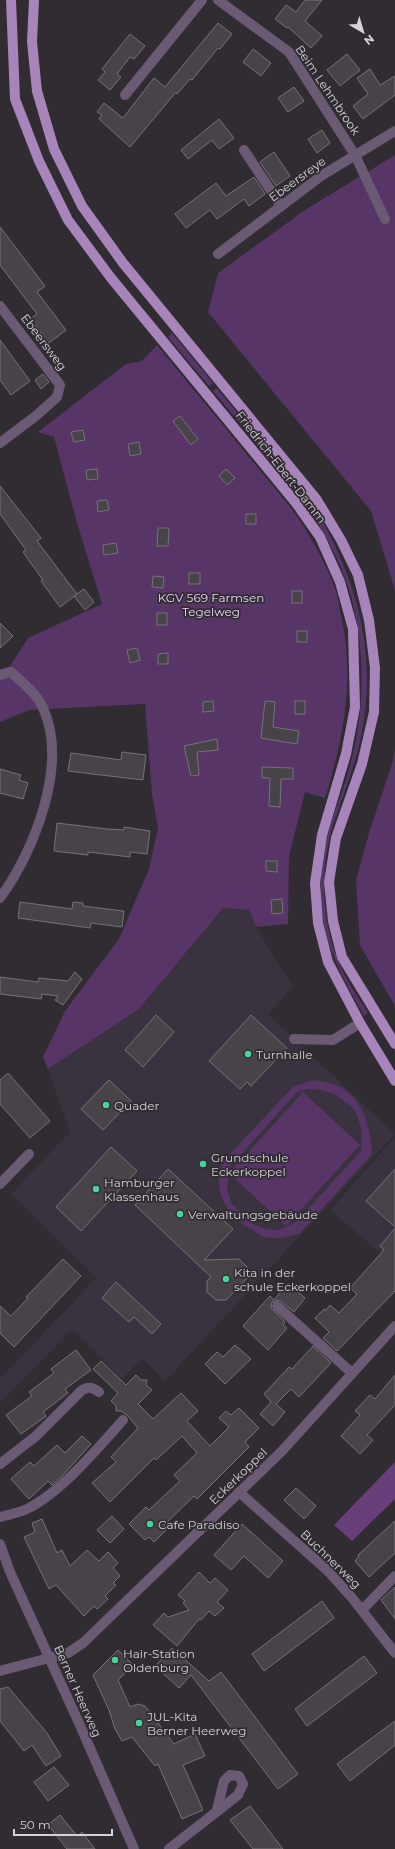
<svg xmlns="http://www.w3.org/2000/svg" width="395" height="1849" font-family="Montserrat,sans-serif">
  <rect width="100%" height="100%" fill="#302c32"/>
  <!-- built -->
  <g fill="#3a323e">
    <path d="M223,908L249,910L256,927L293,987L268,1014L395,1134L165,1381L142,1358L122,1379L72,1329L0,1403V1379L96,1278L11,1194L70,1132L48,1069L139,1009Z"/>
    <path d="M395,1137V1266L330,1210Z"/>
  </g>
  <!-- green -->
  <g fill="#573567" fill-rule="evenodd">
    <path d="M395,155V590L371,511L208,312L218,273L305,210Z"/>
    <path d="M172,333L213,383L209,386L168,337Z"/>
    <path d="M157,345L291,508C309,533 325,561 336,591C338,598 339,607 341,615C355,677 344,738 325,798L305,792L289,856L288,924L256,927L249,910L223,908L139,1009L48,1069L43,1057L65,1011L119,939L149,869L158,828L152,794L145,704L29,710L0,722V670L10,666L28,638L102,604L77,523L54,437L38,432L126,364L142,361Z"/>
    <path d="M217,388L316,510C357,580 377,652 362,732C356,764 343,794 333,825C319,872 321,927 343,972C350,986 360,1000 368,1013L364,1016C346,984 328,952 322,915C319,890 320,861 327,837C334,810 346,785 352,758C364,709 365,658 354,608C336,525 266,456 213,391Z"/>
    <path d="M395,749V1006L360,945L356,880L369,833L392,764Z"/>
    <path d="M312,1080C358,1083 369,1114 372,1154L299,1234C289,1236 275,1240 265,1237C261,1236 257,1233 254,1231C227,1217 209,1188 225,1159L293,1087ZM309,1089L322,1090L334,1094L352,1107L357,1115L362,1132L361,1151L296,1222L279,1230L264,1229L252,1223L232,1204L227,1190L229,1168L297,1092Z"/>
    <path d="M303,1092L360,1145L286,1226L229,1173Z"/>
  </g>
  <!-- forest -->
  <path fill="#67407b" d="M395,1462V1499L352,1541L334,1525Z"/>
  <!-- building -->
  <g fill="#474349" stroke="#767279">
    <path d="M305,0H322L305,21L322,36L311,48L288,27L287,28L275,19L286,5L296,12Z"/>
    <path d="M218,23L232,34L220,49L218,48L192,80L190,79L177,94L176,92L130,147L99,119L102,115L97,112L104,103L123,118L154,78L165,87Z"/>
    <path d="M130,34L145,46L134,59L130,57L117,74L121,77L110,90L98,80L105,72L102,69Z"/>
    <path d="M253,49L271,63L261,76L243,62Z"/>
    <path d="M347,54L360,70L340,86L327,70Z"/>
    <path d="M370,69L380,85L395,76V95L363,119L353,106L368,94L357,78Z"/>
    <path d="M294,87L304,101L288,112L278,98Z"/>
    <path d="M219,119L234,138L219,149L212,140L188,159L181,150Z"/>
    <path d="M322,130L330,143L317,153L308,139Z"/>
    <path d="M274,152L290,176L276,186L260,162Z"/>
    <path d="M254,177L265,194L249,206L244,199L217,219L210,210L186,228L175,214L216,183L226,196Z"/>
    <path d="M0,227L45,286L37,292L66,330L49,343L30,319L37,314L0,265Z"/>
    <path d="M0,340L30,381L11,395L0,380Z"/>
    <path d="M43,374L49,382L41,389L35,380Z"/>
    <path d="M180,416L198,439L191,445L173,421Z"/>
    <path d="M83,430L85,440L74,442L71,432Z"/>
    <path d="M139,442L141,454L130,456L128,444Z"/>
    <path d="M97,469L98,479L87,480L86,470Z"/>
    <path d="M226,469L235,478L227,485L219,476Z"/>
    <path d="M0,486L41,538L37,541L77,594L60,607L41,581L43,580L23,552L26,550L0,514Z"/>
    <path d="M107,500L109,510L98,512L97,501Z"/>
    <rect x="246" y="514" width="10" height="10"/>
    <path d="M158,528H169L168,546H157Z"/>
    <path d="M116,543L118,553L104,555L103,545Z"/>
    <rect x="189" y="573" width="11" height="11"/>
    <path d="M153,576L164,577L163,588L152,587Z"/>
    <path d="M84,589L94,602L85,610L74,596Z"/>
    <rect x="292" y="591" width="10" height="12"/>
    <rect x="157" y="613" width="10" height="12"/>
    <path d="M0,623L13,636L0,648Z"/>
    <rect x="297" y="631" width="10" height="11"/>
    <path d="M137,648L140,660L130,663L127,650Z"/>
    <path d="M168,653V664H158V654Z"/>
    <path d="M213,701L214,711L203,712V702Z"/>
    <path d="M265,701L275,702L273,727L299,731L297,744L261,738Z"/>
    <rect x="295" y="701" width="10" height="13"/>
    <path d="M217,739L218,750L197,752L199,775L191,776L184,746Z"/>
    <path d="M122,752L146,755L143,780L68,771L71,753L121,760Z"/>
    <path d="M262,767L293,768V779H281L280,807L269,806L270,778H262Z"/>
    <path d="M0,769L21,775L19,780L28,783L23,799L0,793Z"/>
    <path d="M57,823L107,829L124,830V827L150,831L147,854L130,852V857L88,852V855L54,851Z"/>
    <path d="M266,861H277V872L266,871Z"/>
    <path d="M282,899L283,913L272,914L271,900Z"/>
    <path d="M20,902L72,909L73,902L83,903V906L123,911H124L122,927L91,923L90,928L18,918Z"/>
    <path d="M75,972L82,979L63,1005L55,1000L58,996L42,994L41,999L0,994V977L38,982L39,978L68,981Z"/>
    <path d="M156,1015L174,1032L143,1067L125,1050Z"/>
    <path d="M251,1015L287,1048L251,1086L247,1082L240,1089L209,1061Z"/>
    <path d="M8,1073L50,1121L30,1138L0,1104V1080Z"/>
    <path d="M109,1080L131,1101L103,1130L81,1109Z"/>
    <path d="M111,1147L137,1171L81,1231L56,1207Z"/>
    <path d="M168,1169L233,1229L204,1260L239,1259L247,1267V1278L226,1300H216L207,1292V1281L211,1277L135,1205Z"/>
    <path d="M395,1169V1227L366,1201Z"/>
    <path d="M395,1228V1291L337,1351L323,1338L329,1332L315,1318L324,1309L325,1311L330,1305L339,1313L357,1294L350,1288L384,1250L380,1246Z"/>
    <path d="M63,1259L81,1276L14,1347L0,1333V1306L11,1316L28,1298L26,1297Z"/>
    <path d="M116,1282L161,1324L152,1334L134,1317L129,1322L102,1298Z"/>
    <path d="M288,1283L305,1298L294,1312L279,1300L272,1302L271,1308L285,1322L283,1325L287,1328L268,1350L243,1326L270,1296L274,1300Z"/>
    <path d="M235,1345L251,1359L225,1384L205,1364L217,1352L223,1357Z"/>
    <path d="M313,1346L331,1363L299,1397L291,1389L276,1404L285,1412L273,1426L260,1414L271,1402L264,1394L289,1367L292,1369Z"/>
    <path d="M76,1350L91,1370L65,1389L68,1393L43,1412L46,1416L21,1434L6,1415L32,1396L29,1392L54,1373L51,1369Z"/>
    <path d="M101,1361L126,1385L136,1375L141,1380H147L146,1385L152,1390L138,1404L153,1419L181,1393L198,1411L187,1421L210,1446L229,1427L219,1418L226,1411L231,1415L239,1408L259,1428L245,1442L249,1447L197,1499L194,1496L164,1525L168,1528L154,1542L149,1537L145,1540L129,1524L146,1507L149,1510L180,1481L174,1475L197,1453L182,1436L156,1460L154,1458L110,1502L92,1483L116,1462L111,1457L138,1428L127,1415L121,1411H116V1406L111,1401L118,1393L93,1369Z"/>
    <path d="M395,1375V1405L367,1435L373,1440L360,1454L341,1436L360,1415L355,1411L370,1395L375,1399Z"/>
    <path d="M82,1436L91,1444L63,1475L52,1485L48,1481L29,1499L11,1479L30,1462L34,1466L57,1445L65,1453Z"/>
    <path d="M296,1488L316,1506L304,1519L284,1500Z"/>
    <path d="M112,1516L124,1529L110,1543L97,1530Z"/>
    <path d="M42,1519L57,1553L62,1550L70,1566L87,1550L99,1561L108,1552L118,1563L113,1568L120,1576L113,1583L116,1585L105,1596L108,1599L97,1609L94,1606L84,1616L56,1585L49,1589L24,1537L35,1532L32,1523Z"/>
    <path d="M395,1521V1553L369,1577L355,1561L359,1556L358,1555Z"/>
    <path d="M242,1524L283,1561L268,1578L244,1556L231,1570L214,1555Z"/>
    <path d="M199,1572L210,1583L215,1578L228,1590L217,1602L224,1608L215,1616L209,1611L201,1620L199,1619L177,1646L153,1625L164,1613L168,1617L189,1610L183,1603L185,1601L178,1595Z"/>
    <path d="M395,1587V1619L381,1600Z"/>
    <path d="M322,1601L334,1618L264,1671L252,1654Z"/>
    <path d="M172,1648L209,1681L221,1672L298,1774L278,1789L191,1675L179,1688L155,1666Z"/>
    <path d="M118,1650L133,1665L118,1680L130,1707L138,1704L145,1706L174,1744L195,1734L205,1756L183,1765L203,1810L182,1819L158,1764L155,1766L132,1737L122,1741L115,1729L109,1710L93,1675Z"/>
    <path d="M364,1656L377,1673L307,1726L295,1709Z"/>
    <path d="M8,1687L47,1733L61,1756L46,1766L32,1745L24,1751L0,1721V1689Z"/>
    <path d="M395,1721V1745L350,1781L337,1764Z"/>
    <path d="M54,1767L69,1785L48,1801L34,1782Z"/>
    <path d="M250,1806L283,1849H253L241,1834L230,1820Z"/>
    <path d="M60,1815L77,1836L82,1832L95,1849H67L48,1825Z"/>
  </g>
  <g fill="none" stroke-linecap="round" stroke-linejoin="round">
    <!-- minor -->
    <g stroke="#6b5a74" stroke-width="10">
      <path d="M218,0L289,52L355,155L385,219"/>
      <path d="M125,95L202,0"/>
      <path d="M244,150L281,206"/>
      <path d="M218,254L321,176L395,131"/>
      <path d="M0,306L60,385L57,397L37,415L0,443"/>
      <path d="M0,675L11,672C22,682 37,694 43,708C69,764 34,852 0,898"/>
      <path d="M294,1039L333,1040L360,1023"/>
      <path d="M0,1184L29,1154"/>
      <path d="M277,1306L352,1373"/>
      <path d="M0,1464L36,1436L81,1391C88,1386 92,1387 99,1392"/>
      <path d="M239,1492L328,1571L353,1599L395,1653"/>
      <path d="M0,1517C10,1514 20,1513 29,1508C63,1490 98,1448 123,1420"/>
      <path d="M0,1544L10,1572L79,1723L134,1849"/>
      <path d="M362,1610L395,1576"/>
      <path d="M0,1671L68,1653L83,1643L282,1451L395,1326"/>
      <path d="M169,1849L238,1795L243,1784L239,1776L230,1775L224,1781L217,1810"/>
    </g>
    <!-- major -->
    <g stroke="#a784b9" stroke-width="10">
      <path d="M11,0L15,99L39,161L68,220L111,278L296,503L320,537L340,582L353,629L355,707L346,754L322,835L315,883L318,923L328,962L360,1023L395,1081"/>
      <path d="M34,0L32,42L37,91L54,149L82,206L123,263L317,500L341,540L358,575L369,620L375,668L374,712L362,764L336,838L329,882L333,921L342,957L395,1044"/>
    </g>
  </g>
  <!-- markers -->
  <g fill="#46d49e" stroke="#302c32" stroke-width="1.5">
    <circle cx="248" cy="1054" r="4"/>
    <circle cx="106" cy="1105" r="4"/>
    <circle cx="203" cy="1164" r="4"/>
    <circle cx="96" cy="1189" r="4"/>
    <circle cx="180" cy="1214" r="4"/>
    <circle cx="226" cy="1279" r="4"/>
    <circle cx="150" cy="1524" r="4"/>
    <circle cx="115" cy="1660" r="4"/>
    <circle cx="139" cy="1723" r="4"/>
  </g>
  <g text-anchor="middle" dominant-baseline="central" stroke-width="3.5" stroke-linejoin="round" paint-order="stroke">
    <!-- street labels -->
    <g font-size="12" fill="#d5d2d6" stroke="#302c32">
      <text transform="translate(328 90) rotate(56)">Beim Lehmbrook</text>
      <text transform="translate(297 179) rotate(-36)">Ebeersreye</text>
      <text transform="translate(44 342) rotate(53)">Ebeersweg</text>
      <text transform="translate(281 467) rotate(52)">Friedrich-Ebert-Damm</text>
      <text transform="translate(238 1476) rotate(-44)">Eckerkoppel</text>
      <text transform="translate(331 1559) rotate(44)">Buchnerweg</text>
      <text transform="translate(78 1691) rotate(66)">Berner Heerweg</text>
    </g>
    <!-- park labels -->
    <g font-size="12" fill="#ebd4f7" stroke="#302c32">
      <text x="211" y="597">KGV 569 Farmsen<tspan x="211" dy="14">Tegelweg</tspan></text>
    </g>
    <!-- poi labels -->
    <g font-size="12" fill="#d5d2d6" stroke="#302c32" text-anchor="start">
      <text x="256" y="1054">Turnhalle</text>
      <text x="114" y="1105">Quader</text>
      <text x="211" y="1157">Grundschule<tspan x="211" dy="14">Eckerkoppel</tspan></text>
      <text x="104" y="1182">Hamburger<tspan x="104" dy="14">Klassenhaus</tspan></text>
      <text x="188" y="1214">Verwaltungsgebäude</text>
      <text x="234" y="1272">Kita in der<tspan x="234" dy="14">schule Eckerkoppel</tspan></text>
      <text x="158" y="1524">Cafe Paradiso</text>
      <text x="123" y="1653">Hair-Station<tspan x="123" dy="14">Oldenburg</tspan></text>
      <text x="147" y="1716">JUL-Kita<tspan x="147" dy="14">Berner Heerweg</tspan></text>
    </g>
  </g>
  <!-- north arrow -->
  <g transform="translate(363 32) rotate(142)" stroke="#302c32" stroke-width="3" paint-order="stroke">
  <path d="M0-3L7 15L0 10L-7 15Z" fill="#d5d2d6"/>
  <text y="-6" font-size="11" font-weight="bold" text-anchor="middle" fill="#d5d2d6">N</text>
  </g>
  <!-- scale -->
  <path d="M14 1829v6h98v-6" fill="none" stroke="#d5d2d6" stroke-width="2"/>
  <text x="20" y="1829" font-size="12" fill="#d5d2d6" stroke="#302c32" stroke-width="3" paint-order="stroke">50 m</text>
</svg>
